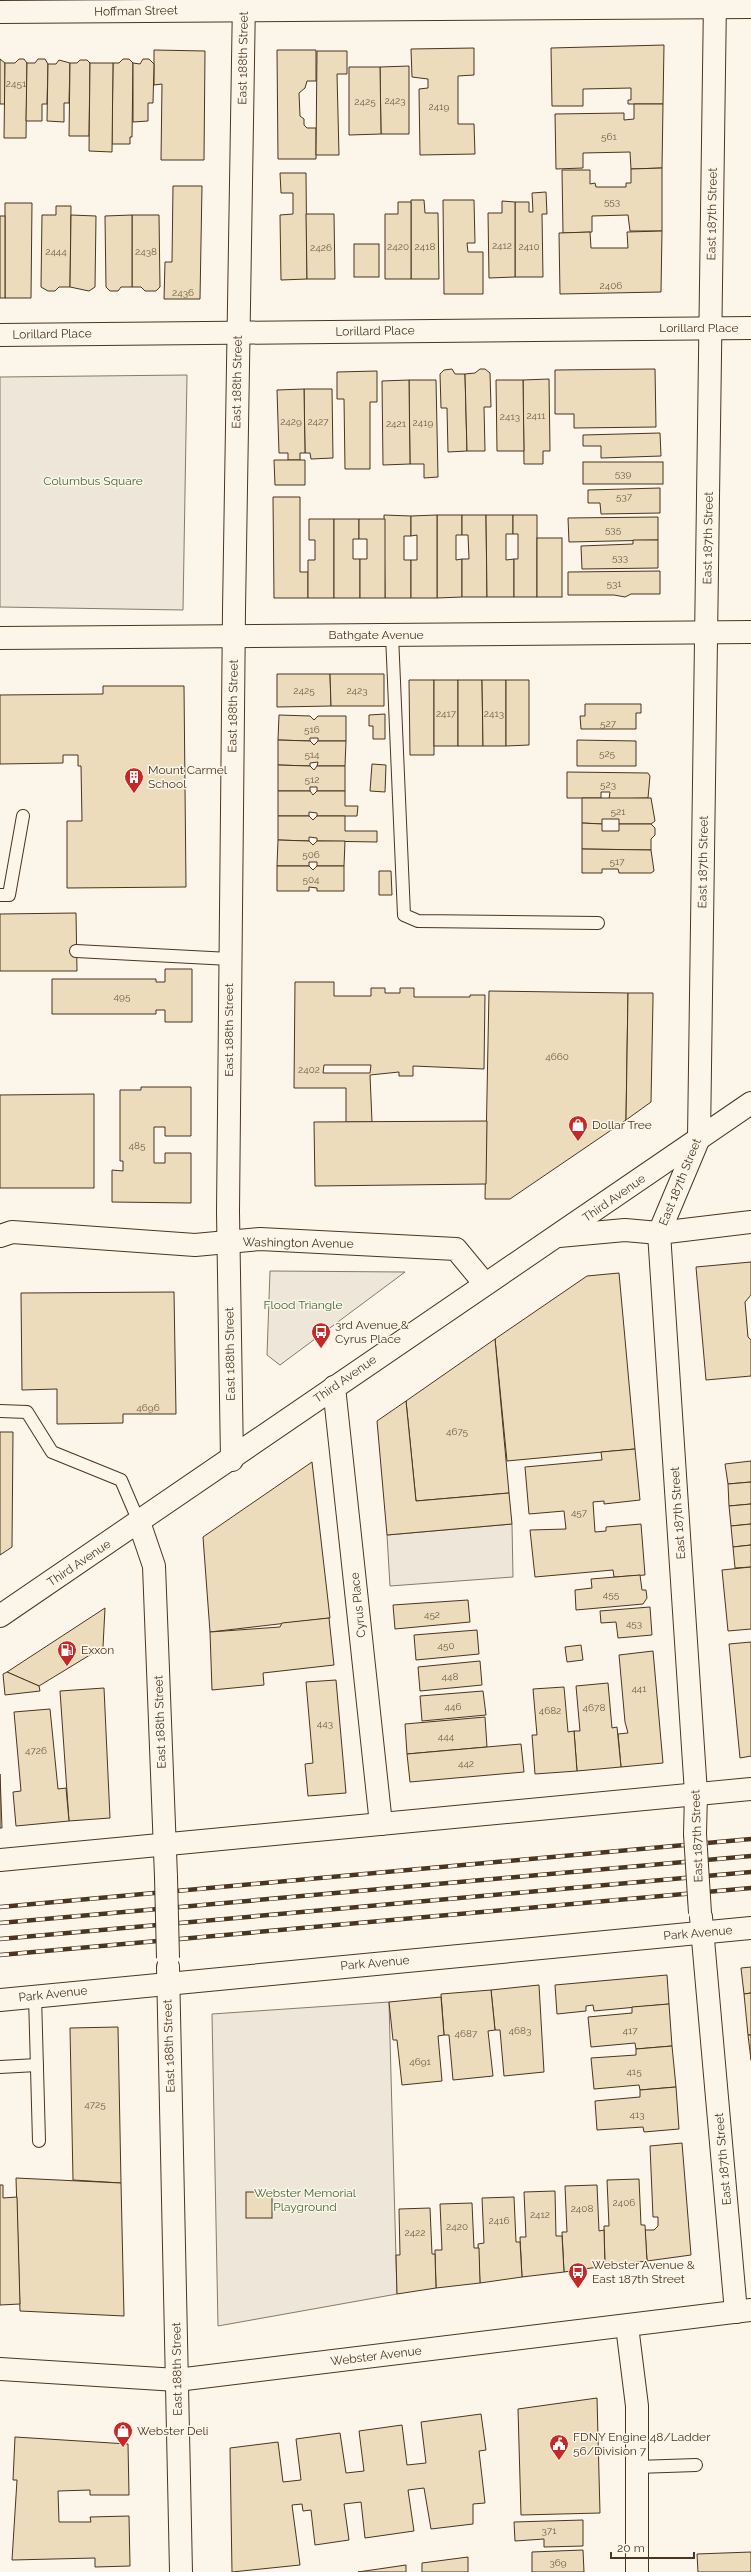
<svg xmlns="http://www.w3.org/2000/svg" width="751" height="2572" font-family="Raleway,sans-serif">
  <rect width="100%" height="100%" fill="#fbf6e9"/>
  <!-- green -->
  <g fill="#ede6d9" stroke="#887966">
    <path d="M187,375L183,610L0,607V377Z"/>
    <path d="M270,1271L405,1272L280,1365L267,1355Z"/>
    <path d="M512,1524L513,1577L390,1586L387,1535Z"/>
    <path d="M389,2002L397,2294L218,2326L212,2014Z"/>
  </g>
  <!-- building -->
  <g fill="#ecdcbc" stroke="#4a3520" fill-rule="evenodd">
    <path d="M664,45L663,104H628V100H631V88L583,89V106H552L551,48Z"/>
    <path d="M474,48V75L458,76V124H474L475,154L420,155L419,89L428,88V79L412,77L411,49Z"/>
    <path d="M154,50L205,51L204,160H161L162,84L154,85Z"/>
    <path d="M277,50H316V81H307L305,88L299,93L300,116L304,119V125L307,128H316V159H278Z"/>
    <path d="M317,51H347V74H337L339,155H316Z"/>
    <path d="M0,59L5,63V104H0Z"/>
    <path d="M19,59H24L27,63L26,138H4L5,63H15Z"/>
    <path d="M38,59H45L48,64L47,104H42V121H26L27,63H35Z"/>
    <path d="M123,59H129L133,63L132,137H130V144H112L113,63H119Z"/>
    <path d="M143,59H149L154,64L153,103H148V121L133,122V63L140,64Z"/>
    <path d="M59,60L70,63L69,103H64V122L47,121L48,64H56Z"/>
    <path d="M80,60H87L90,63L89,136H69L70,63H77Z"/>
    <path d="M90,63H113L112,152L89,151Z"/>
    <path d="M409,66V134H381L380,67Z"/>
    <path d="M349,67H380L381,134L349,135Z"/>
    <path d="M634,104H663L662,168L631,169L630,152L583,153V168L556,169L555,114L624,113V120L634,119Z"/>
    <path d="M662,168V231H630L628,215L592,216V232L563,233L562,170H590V184L595,183L596,187H626V183H631V169Z"/>
    <path d="M280,173H306L307,279L281,280L280,215L293,214V193H281Z"/>
    <path d="M173,186H202L200,299H164L165,262H172Z"/>
    <path d="M546,192L547,214H542L543,277H515V202H529V212H533L532,193Z"/>
    <path d="M411,200H424L425,213H438L439,279H411Z"/>
    <path d="M443,200H474L475,243H467L468,252H483V294H444Z"/>
    <path d="M502,201L515,202V277L489,278L488,213H502Z"/>
    <path d="M398,202H411V279H385V214H398Z"/>
    <path d="M5,203H32L31,298H5Z"/>
    <path d="M56,206H71L70,287H59L55,291H48L41,287L42,215H56Z"/>
    <path d="M306,214H334L335,279H307Z"/>
    <path d="M71,215L96,216L95,287L89,291L70,287Z"/>
    <path d="M132,215H159L160,287L156,291H145L141,287H132Z"/>
    <path d="M132,215V287H121L118,291H110L106,287L105,216Z"/>
    <rect x="0" y="216" width="5" height="82"/>
    <path d="M662,231L661,292L560,294L559,233L590,232L591,248H628L627,232Z"/>
    <rect x="354" y="244" width="25" height="33"/>
    <path d="M452,369L455,374H465L467,451L448,452L447,408H441L440,374L444,370Z"/>
    <path d="M480,369H485L490,373L491,407H484L485,451H467L465,374L475,373Z"/>
    <path d="M655,369L656,427L574,428V414H555V370Z"/>
    <path d="M377,371V402H370V469H345L344,399H337V372Z"/>
    <path d="M549,379L550,451H543V464H524L523,380Z"/>
    <path d="M409,380H436L438,477L424,478V464H410Z"/>
    <path d="M409,380L410,464L383,465L382,381Z"/>
    <path d="M496,380H523L524,451H497Z"/>
    <path d="M304,389H332L333,458L311,459L310,453H305Z"/>
    <path d="M304,389L305,453H300V460H288V453H279L277,390Z"/>
    <path d="M660,433L661,456L601,458V446H583V435Z"/>
    <path d="M274,460H305V485H275Z"/>
    <rect x="583" y="462" width="80" height="22"/>
    <path d="M660,488V513L601,514L600,503H588V490Z"/>
    <path d="M273,497H300V572H308V598H274Z"/>
    <path d="M384,515L411,516V536H404V560H411V598H385Z"/>
    <path d="M437,515H462V535H456V560L462,559V597L437,598Z"/>
    <path d="M437,515V598H411V560H417V535L411,536V516Z"/>
    <path d="M462,515H486L487,597H462V559H469L468,535H462Z"/>
    <path d="M486,515H513V534H506V560L514,559V597H487Z"/>
    <path d="M513,515H537V597H514V559H518V534H513Z"/>
    <path d="M658,517V540L569,542L568,518Z"/>
    <path d="M309,519H334V598H308V560H315V540H309Z"/>
    <path d="M334,519H359V539H353V559H360V598H334Z"/>
    <path d="M359,519H385V598H360V559H367V539H359Z"/>
    <rect x="537" y="538" width="25" height="59"/>
    <path d="M633,540H658V568L582,569L581,546L633,544Z"/>
    <path d="M660,571V594H631L625,597L614,595H568V572Z"/>
    <path d="M277,674H330L331,706L277,707Z"/>
    <path d="M330,674H384V706H331Z"/>
    <path d="M409,680H434V755H410Z"/>
    <rect x="434" y="680" width="24" height="66"/>
    <path d="M458,680H482L483,746H458Z"/>
    <path d="M482,680H506V746H483Z"/>
    <path d="M506,680H529V745L506,746Z"/>
    <path d="M103,686H184L186,887L67,888V821H82L81,766H78V755H63V763L0,764V695L103,694Z"/>
    <path d="M585,704H641V713H636V729H581L580,716H585Z"/>
    <path d="M385,714V739H373V726H369V715Z"/>
    <path d="M279,715L310,716L314,720L318,716H346V741H318V738H310V741L278,740Z"/>
    <path d="M278,740L310,741L314,745L318,741H346L345,766H317L318,762L310,763V766L278,765Z"/>
    <path d="M577,740L636,741V766H577Z"/>
    <path d="M372,764L386,765L385,792L370,791Z"/>
    <path d="M278,765L310,766L314,770L317,766H345V791H317V787H310V791H278Z"/>
    <path d="M567,772L648,773L650,776L648,798L609,799L610,792H601V798H567Z"/>
    <path d="M278,791H310L313,795L317,791H345V806H358L357,816H317V813L309,812V816H278Z"/>
    <path d="M582,798H651L655,821L651,824H619V819H602V824L582,823Z"/>
    <path d="M278,816H309L313,820L317,816H345V831H377V842L317,841V838L309,837V841L278,840Z"/>
    <path d="M582,823L602,824V831H619V824H651L655,828V835L651,839V850L582,849Z"/>
    <path d="M278,840L309,841L313,845L317,841H345L344,866H317V862H309V866H277Z"/>
    <path d="M582,849L651,850L654,871L651,873H619L618,869H602V873H582Z"/>
    <path d="M277,866H309L313,870L317,866H344V891H317V888L309,887V891H277Z"/>
    <path d="M379,871H391L392,895H379Z"/>
    <path d="M76,913L77,971H0V914Z"/>
    <path d="M165,969H192V1022H165V1010H156V1014H52V979H156V982H165Z"/>
    <path d="M295,982H334V996H371V988H385V993H400V988H414V997H470V995H485L484,1069L413,1066V1076H399V1072L370,1075L372,1122H346V1088H294ZM324,1065H371L370,1073H323Z"/>
    <path d="M489,991L628,993L626,1120L510,1199H485Z"/>
    <path d="M628,993H653V999L651,1102L626,1120Z"/>
    <path d="M141,1087H191V1136H165V1127H154V1163H165V1153H191V1203L112,1202V1170L123,1171V1161H120V1090H141Z"/>
    <path d="M94,1094V1188H0V1095Z"/>
    <path d="M487,1121L486,1184L315,1186L314,1122Z"/>
    <path d="M751,1262V1295L745,1302L748,1337L751,1340V1376L706,1380L696,1267Z"/>
    <path d="M619,1273L635,1449L507,1461L495,1339L587,1276Z"/>
    <path d="M174,1292L176,1414H123V1423L57,1424V1389L22,1390L21,1293Z"/>
    <path d="M495,1339L509,1493L416,1501L406,1401Z"/>
    <path d="M406,1401L416,1501L509,1493L512,1524L387,1535L377,1421Z"/>
    <path d="M0,1432H13L12,1547L0,1555Z"/>
    <path d="M635,1449L640,1500L604,1504V1501L593,1502L595,1532L606,1531V1527L641,1524L645,1575L614,1577L613,1570L535,1577L530,1530L566,1529L564,1511L529,1514L525,1467L602,1460L601,1452Z"/>
    <path d="M751,1461V1482L728,1484L725,1464Z"/>
    <path d="M312,1462L330,1618L210,1632L203,1537Z"/>
    <path d="M751,1482V1504L729,1506L728,1484Z"/>
    <path d="M751,1504V1524L731,1526L729,1506Z"/>
    <path d="M751,1524V1545L733,1547L731,1526Z"/>
    <path d="M751,1545V1567L735,1568L733,1547Z"/>
    <path d="M751,1567V1629L728,1631L722,1570Z"/>
    <path d="M640,1575L642,1590H646L647,1598L643,1604L576,1610L575,1590L592,1588L591,1579Z"/>
    <path d="M468,1600L470,1622L395,1629L393,1605Z"/>
    <path d="M650,1607L652,1635L618,1638L616,1622L601,1623L600,1611Z"/>
    <path d="M105,1608L103,1647L39,1686L7,1672Z"/>
    <path d="M329,1618L334,1665L263,1673L264,1685L212,1690L210,1632L280,1627L282,1623Z"/>
    <path d="M477,1630L479,1654L416,1660L414,1635Z"/>
    <path d="M751,1642V1756L740,1758L729,1644Z"/>
    <path d="M581,1645L583,1660L567,1662L565,1647Z"/>
    <path d="M653,1651L663,1763L621,1767L618,1734L628,1733L625,1722L619,1655Z"/>
    <path d="M480,1661L482,1685L420,1691L418,1667Z"/>
    <path d="M7,1672L39,1686L40,1691L5,1695L3,1674Z"/>
    <path d="M336,1680L346,1793L308,1796L305,1764L313,1763L306,1682Z"/>
    <path d="M608,1683L612,1728L617,1727L621,1767L577,1771L574,1731H580L576,1686Z"/>
    <path d="M564,1687L568,1732L574,1731L577,1771L535,1774L532,1735H537L533,1689Z"/>
    <path d="M104,1688L110,1818L69,1821L60,1691Z"/>
    <path d="M483,1691L486,1715L422,1721L420,1696Z"/>
    <path d="M50,1709L58,1789L66,1788L69,1821L16,1826L13,1792L21,1791L14,1712Z"/>
    <path d="M485,1717L487,1747L407,1754L405,1724Z"/>
    <path d="M521,1744L524,1772L410,1782L407,1754Z"/>
    <path d="M0,1774L2,1828H0Z"/>
    <path d="M751,1967V1993L744,1994L741,1968Z"/>
    <path d="M667,1975L669,2004L594,2011L593,2005L586,2006V2011L557,2014L555,1985Z"/>
    <path d="M539,1985L544,2072L504,2076L500,2030H495L491,1990Z"/>
    <path d="M491,1990L495,2030L488,2031L493,2076L453,2080L449,2035H444L441,1994Z"/>
    <path d="M751,1993V2035H748L744,1994Z"/>
    <path d="M441,1997L444,2035L438,2036L442,2081L402,2085L397,2040H393L389,2002Z"/>
    <path d="M669,2004L672,2046L636,2049L635,2043L591,2047L588,2017L632,2013V2007Z"/>
    <path d="M118,2027L121,2183L73,2180L70,2028Z"/>
    <path d="M748,2035H751V2060Z"/>
    <path d="M672,2046L676,2087L640,2090L639,2085L594,2089L591,2058L636,2055V2049Z"/>
    <path d="M676,2087L679,2129L644,2132L643,2127L597,2130L595,2101L640,2097V2090Z"/>
    <path d="M682,2143L691,2255L647,2261L645,2230H654L658,2226V2217H653L650,2146Z"/>
    <path d="M16,2178L121,2183L124,2316L20,2311Z"/>
    <path d="M639,2179L641,2225H645L647,2261L605,2266L604,2226H609L607,2180Z"/>
    <path d="M0,2185H3V2198L17,2197L20,2304L0,2305Z"/>
    <path d="M597,2185L599,2231L604,2230L605,2266L564,2272L562,2232H567L565,2186Z"/>
    <path d="M555,2191L556,2236H562L564,2272L522,2277L520,2237H526L524,2192Z"/>
    <rect x="246" y="2192" width="26" height="26"/>
    <path d="M514,2197L516,2242H520L522,2277L480,2283L478,2244L484,2243L482,2198Z"/>
    <path d="M472,2203L474,2248H479L480,2283L436,2288L435,2250H442L440,2204Z"/>
    <path d="M430,2208L432,2254H435L436,2288L397,2294L396,2255H400L399,2209Z"/>
    <path d="M597,2398L600,2513L521,2515L518,2409Z"/>
    <path d="M481,2414L486,2450L479,2451L485,2503L473,2504V2524L431,2529L424,2488L408,2490L414,2531L365,2538L361,2502L344,2504L349,2540L315,2545L311,2510L303,2511L302,2504L292,2505L300,2565L232,2572L230,2448L278,2442L283,2482L301,2480L296,2439L340,2433L346,2473L364,2471L359,2431L402,2425L407,2465L426,2463L421,2422Z"/>
    <path d="M15,2437L128,2444L129,2495H90V2490L58,2491L59,2522H91L90,2517L129,2516L130,2566L95,2567V2558L12,2560L17,2480H13Z"/>
    <path d="M583,2520V2546L544,2547V2539L515,2541L514,2522Z"/>
    <path d="M583,2550L584,2572H532V2552Z"/>
    <path d="M751,2552V2572H698L697,2554Z"/>
    <path d="M468,2557V2572H422V2563Z"/>
    <path d="M406,2565V2572H358Z"/>
  </g>
  <g fill="none" stroke-linecap="round" stroke-linejoin="round">
    <defs>
      <g id="lane">
        <path d="M392,635L404,915L418,921L598,923"/>
        <path d="M0,895H9L23,816"/>
        <path d="M76,951L230,959"/>
        <path d="M0,1411L27,1412L52,1452L121,1480L139,1522"/>
        <path d="M35,1996L39,2141"/>
        <path d="M0,2067L37,2065"/>
        <path d="M637,2467L696,2465"/>
      </g>
      <g id="street">
        <path d="M0,12L751,7"/>
        <path d="M0,335L751,328"/>
        <path d="M0,638L751,632"/>
        <path d="M0,1236L12,1232L195,1245L260,1239L456,1249L485,1284"/>
        <path d="M559,1236L625,1230L659,1233L751,1222"/>
        <path d="M334,1387L381,1824"/>
        <path d="M232,1460L228,1212L234,610L244,0"/>
        <path d="M139,1522L154,1566L166,1877"/>
        <path d="M0,1860L751,1789"/>
        <path d="M701,1917L736,2312"/>
        <path d="M168,1967L181,2572"/>
        <path d="M0,2000L751,1928"/>
        <path d="M627,2326L637,2406V2572"/>
      </g>
      <g id="secondary">
        <path d="M0,1616L751,1103"/>
        <path d="M695,1834L696,1793L659,1233L699,1138L715,0"/>
      </g>
      <path id="primary" d="M0,2369L177,2380L751,2310"/>
    </defs>
    <!-- lane casing -->
    <use href="#lane" stroke="#4a3520" stroke-width="14"/>
    <!-- street casing -->
    <use href="#street" stroke="#4a3520" stroke-width="24"/>
    <!-- secondary casing -->
    <use href="#secondary" stroke="#4a3520" stroke-width="24"/>
    <!-- primary casing -->
    <use href="#primary" stroke="#4a3520" stroke-width="24"/>
    <!-- lane -->
    <use href="#lane" stroke="#fbf6e9" stroke-width="12"/>
    <!-- street -->
    <use href="#street" stroke="#fbf6e9" stroke-width="22"/>
    <!-- secondary -->
    <use href="#secondary" stroke="#fbf6e9" stroke-width="22"/>
    <!-- primary -->
    <use href="#primary" stroke="#fbf6e9" stroke-width="22"/>
    <defs>
      <g id="rail">
        <path d="M0,1907L751,1839"/>
        <path d="M0,1923L751,1856"/>
        <path d="M0,1939L751,1872"/>
        <path d="M0,1955L751,1888"/>
      </g>
    </defs>
    <!-- rail casing -->
    <use href="#rail" stroke="#4a3520" stroke-width="4.5"/>
    <!-- rail -->
    <use href="#rail" stroke="#fbf6e9" stroke-width="3" stroke-dasharray="9" stroke-linecap="butt"/>
    <defs>
      <g id="street-bridge">
        <path d="M695,1834L700,1913"/>
        <path d="M166,1877L168,1958"/>
      </g>
    </defs>
    <!-- street-bridge casing -->
    <use href="#street-bridge" stroke="#4a3520" stroke-width="24" stroke-linecap="butt"/>
    <!-- street-bridge -->
    <use href="#street-bridge" stroke="#fbf6e9" stroke-width="22"/>
  </g>
  <!-- icons -->
  <defs>
    <symbol id="building-pin" viewBox="-11 -11 22 30"><path d="M0 17L-7.5 6A9.5 9.5 0 1 1 7.5 6Z" fill="#c62828" stroke="#fbf6e9"/><path d="M-4-6H4V6H1V3H-1V6H-4ZM-2.5-4.3h1.7v1.8h-1.7ZM.8-4.3h1.7v1.8H.8ZM-2.5-1h1.7V.8h-1.7ZM.8-1h1.7V.8H.8Z" fill="#fff"/></symbol>
    <symbol id="shop-pin" viewBox="-11 -11 22 30"><path d="M0 17L-7.5 6A9.5 9.5 0 1 1 7.5 6Z" fill="#c62828" stroke="#fbf6e9"/><path d="M-5-2.5h2.3a2.7 3.5 0 0 1 5.4 0H5L5.5 6h-11ZM-1.5-2.5h3a1.5 2.3 0 0 0-3 0Z" fill="#fff"/></symbol>
    <symbol id="bus-pin" viewBox="-11 -11 22 30"><path d="M0 17L-7.5 6A9.5 9.5 0 1 1 7.5 6Z" fill="#c62828" stroke="#fbf6e9"/><path d="M-5-6H5V4H4V6H2V4H-2V6H-4V4H-5ZM-3.5-4V0h7V-4ZM-3.5 1.2v1.5H-2V1.2ZM2 1.2v1.5H3.5V1.2Z" fill="#fff"/></symbol>
    <symbol id="fuel-pin" viewBox="-11 -11 22 30"><path d="M0 17L-7.5 6A9.5 9.5 0 1 1 7.5 6Z" fill="#c62828" stroke="#fbf6e9"/><path d="M-5.5-6h7V0h2V4h1.3V-2.5L3-4.5l.8-.8L6-3V5H2.5V1h-1V6h-7ZM-4.2-4.7v3.2H.2V-4.7Z" fill="#fff"/></symbol>
    <symbol id="civic-pin" viewBox="-11 -11 22 30"><path d="M0 17L-7.5 6A9.5 9.5 0 1 1 7.5 6Z" fill="#c62828" stroke="#fbf6e9"/><path d="M-.6-6.5H3V-4.5H.6V-3L4-1V1h2V6H-6V1h2V-1L-.6-3ZM-1.2 2.5V6h2.4V2.5Z" fill="#fff"/></symbol>
  </defs>
  <g fill-rule="evenodd">
    <use href="#building-pin" x="123" y="766" width="22" height="30"/>
    <use href="#shop-pin" x="567" y="1114" width="22" height="30"/>
    <use href="#bus-pin" x="310" y="1321" width="22" height="30"/>
    <use href="#fuel-pin" x="56" y="1639" width="22" height="30"/>
    <use href="#bus-pin" x="567" y="2261" width="22" height="30"/>
    <use href="#shop-pin" x="112" y="2420" width="22" height="30"/>
    <use href="#civic-pin" x="548" y="2433" width="22" height="30"/>
  </g>
  <g text-anchor="middle" dominant-baseline="central" stroke-width="3" stroke-linejoin="round" paint-order="stroke">
    <!-- number labels -->
    <g font-size="10" fill="#725f47">
      <text x="16" y="83">2451</text>
      <text x="395" y="100">2423</text>
      <text x="365" y="101">2425</text>
      <text x="439" y="106">2419</text>
      <text x="609" y="136">561</text>
      <text x="612" y="201">553</text>
      <text x="502" y="245">2412</text>
      <text x="398" y="246">2420</text>
      <text x="425" y="246">2418</text>
      <text x="529" y="246">2410</text>
      <text x="321" y="247">2426</text>
      <text x="56" y="251">2444</text>
      <text x="146" y="251">2438</text>
      <text x="611" y="285">2406</text>
      <text x="183" y="292">2436</text>
      <text x="536" y="415">2411</text>
      <text x="510" y="416">2413</text>
      <text x="291" y="421">2429</text>
      <text x="318" y="421">2427</text>
      <text x="423" y="422">2419</text>
      <text x="396" y="423">2421</text>
      <text x="623" y="473">539</text>
      <text x="624" y="496">537</text>
      <text x="613" y="529">535</text>
      <text x="620" y="557">533</text>
      <text x="614" y="583">531</text>
      <text x="304" y="690">2425</text>
      <text x="357" y="690">2423</text>
      <text x="446" y="713">2417</text>
      <text x="494" y="713">2413</text>
      <text x="608" y="723">527</text>
      <text x="312" y="729">516</text>
      <text x="607" y="753">525</text>
      <text x="312" y="754">514</text>
      <text x="312" y="779">512</text>
      <text x="608" y="784">523</text>
      <text x="618" y="811">521</text>
      <text x="311" y="854">506</text>
      <text x="617" y="861">517</text>
      <text x="311" y="879">504</text>
      <text x="122" y="996">495</text>
      <text x="557" y="1056">4660</text>
      <text x="309" y="1069">2402</text>
      <text x="137" y="1145">485</text>
      <text x="148" y="1407">4696</text>
      <text x="457" y="1431">4675</text>
      <text x="579" y="1512">457</text>
      <text x="611" y="1594">455</text>
      <text x="432" y="1614">452</text>
      <text x="634" y="1623">453</text>
      <text x="446" y="1645">450</text>
      <text x="450" y="1676">448</text>
      <text x="639" y="1688">441</text>
      <text x="453" y="1706">446</text>
      <text x="594" y="1707">4678</text>
      <text x="550" y="1710">4682</text>
      <text x="325" y="1723">443</text>
      <text x="446" y="1736">444</text>
      <text x="36" y="1750">4726</text>
      <text x="466" y="1763">442</text>
      <text x="520" y="2030">4683</text>
      <text x="630" y="2030">417</text>
      <text x="466" y="2033">4687</text>
      <text x="420" y="2061">4691</text>
      <text x="634" y="2071">415</text>
      <text x="95" y="2104">4725</text>
      <text x="637" y="2114">413</text>
      <text x="624" y="2202">2406</text>
      <text x="582" y="2208">2408</text>
      <text x="540" y="2214">2412</text>
      <text x="499" y="2220">2416</text>
      <text x="457" y="2226">2420</text>
      <text x="415" y="2232">2422</text>
      <text x="549" y="2530">371</text>
      <text x="558" y="2562">369</text>
    </g>
    <!-- street labels -->
    <g font-size="12" fill="#4a3520" stroke="#fbf6e9">
      <text transform="translate(136 11) rotate(-1)">Hoffman Street</text>
      <text transform="translate(243 58) rotate(-89)">East 188th Street</text>
      <text transform="translate(712 214) rotate(-89)">East 187th Street</text>
      <text x="699" y="328">Lorillard Place</text>
      <text transform="translate(375 331) rotate(-1)">Lorillard Place</text>
      <text transform="translate(52 334) rotate(-1)">Lorillard Place</text>
      <text transform="translate(237 382) rotate(-89)">East 188th Street</text>
      <text transform="translate(708 538) rotate(-89)">East 187th Street</text>
      <text x="376" y="635">Bathgate Avenue</text>
      <text transform="translate(233 706) rotate(-89)">East 188th Street</text>
      <text transform="translate(703 862) rotate(-89)">East 187th Street</text>
      <text transform="translate(229 1030) rotate(-90)">East 188th Street</text>
      <text transform="translate(680 1182) rotate(-68)">East 187th Street</text>
      <text transform="translate(614 1198) rotate(-35)">Third Avenue</text>
      <text transform="translate(298 1243) rotate(1)">Washington Avenue</text>
      <text transform="translate(230 1354) rotate(-91)">East 188th Street</text>
      <text transform="translate(345 1379) rotate(-35)">Third Avenue</text>
      <text transform="translate(678 1513) rotate(-94)">East 187th Street</text>
      <text transform="translate(79 1563) rotate(-34)">Third Avenue</text>
      <text transform="translate(358 1605) rotate(-96)">Cyrus Place</text>
      <text transform="translate(160 1722) rotate(-92)">East 188th Street</text>
      <text transform="translate(697 1836) rotate(-92)">East 187th Street</text>
      <text transform="translate(698 1933) rotate(-5)">Park Avenue</text>
      <text transform="translate(375 1963) rotate(-5)">Park Avenue</text>
      <text transform="translate(53 1994) rotate(-6)">Park Avenue</text>
      <text transform="translate(169 2046) rotate(-92)">East 188th Street</text>
      <text transform="translate(723 2159) rotate(-95)">East 187th Street</text>
      <text transform="translate(376 2356) rotate(-7)">Webster Avenue</text>
      <text transform="translate(177 2369) rotate(-91)">East 188th Street</text>
    </g>
    <!-- park labels -->
    <g font-size="12" fill="#436837" stroke="#fbf6e9">
      <text x="93" y="481">Columbus Square</text>
      <text x="303" y="1305">Flood Triangle</text>
      <text x="305" y="2193">Webster Memorial<tspan x="305" dy="14">Playground</tspan></text>
    </g>
    <!-- poi labels -->
    <g font-size="12" fill="#4a3520" stroke="#fbf6e9" text-anchor="start">
      <text x="148" y="770">Mount Carmel<tspan x="148" dy="14">School</tspan></text>
      <text x="592" y="1125">Dollar Tree</text>
      <text x="335" y="1325">3rd Avenue &amp;<tspan x="335" dy="14">Cyrus Place</tspan></text>
      <text x="81" y="1650">Exxon</text>
      <text x="592" y="2265">Webster Avenue &amp;<tspan x="592" dy="14">East 187th Street</tspan></text>
      <text x="137" y="2431">Webster Deli</text>
      <text x="573" y="2437">FDNY Engine 48/Ladder<tspan x="573" dy="14">56/Division 7</tspan></text>
    </g>
  </g>
  <!-- scale -->
  <path d="M611 2552v6h83v-6" fill="none" stroke="#4a3520" stroke-width="2"/>
  <text x="617" y="2552" font-size="12" fill="#4a3520" stroke="#fbf6e9" stroke-width="3" paint-order="stroke">20 m</text>
</svg>
